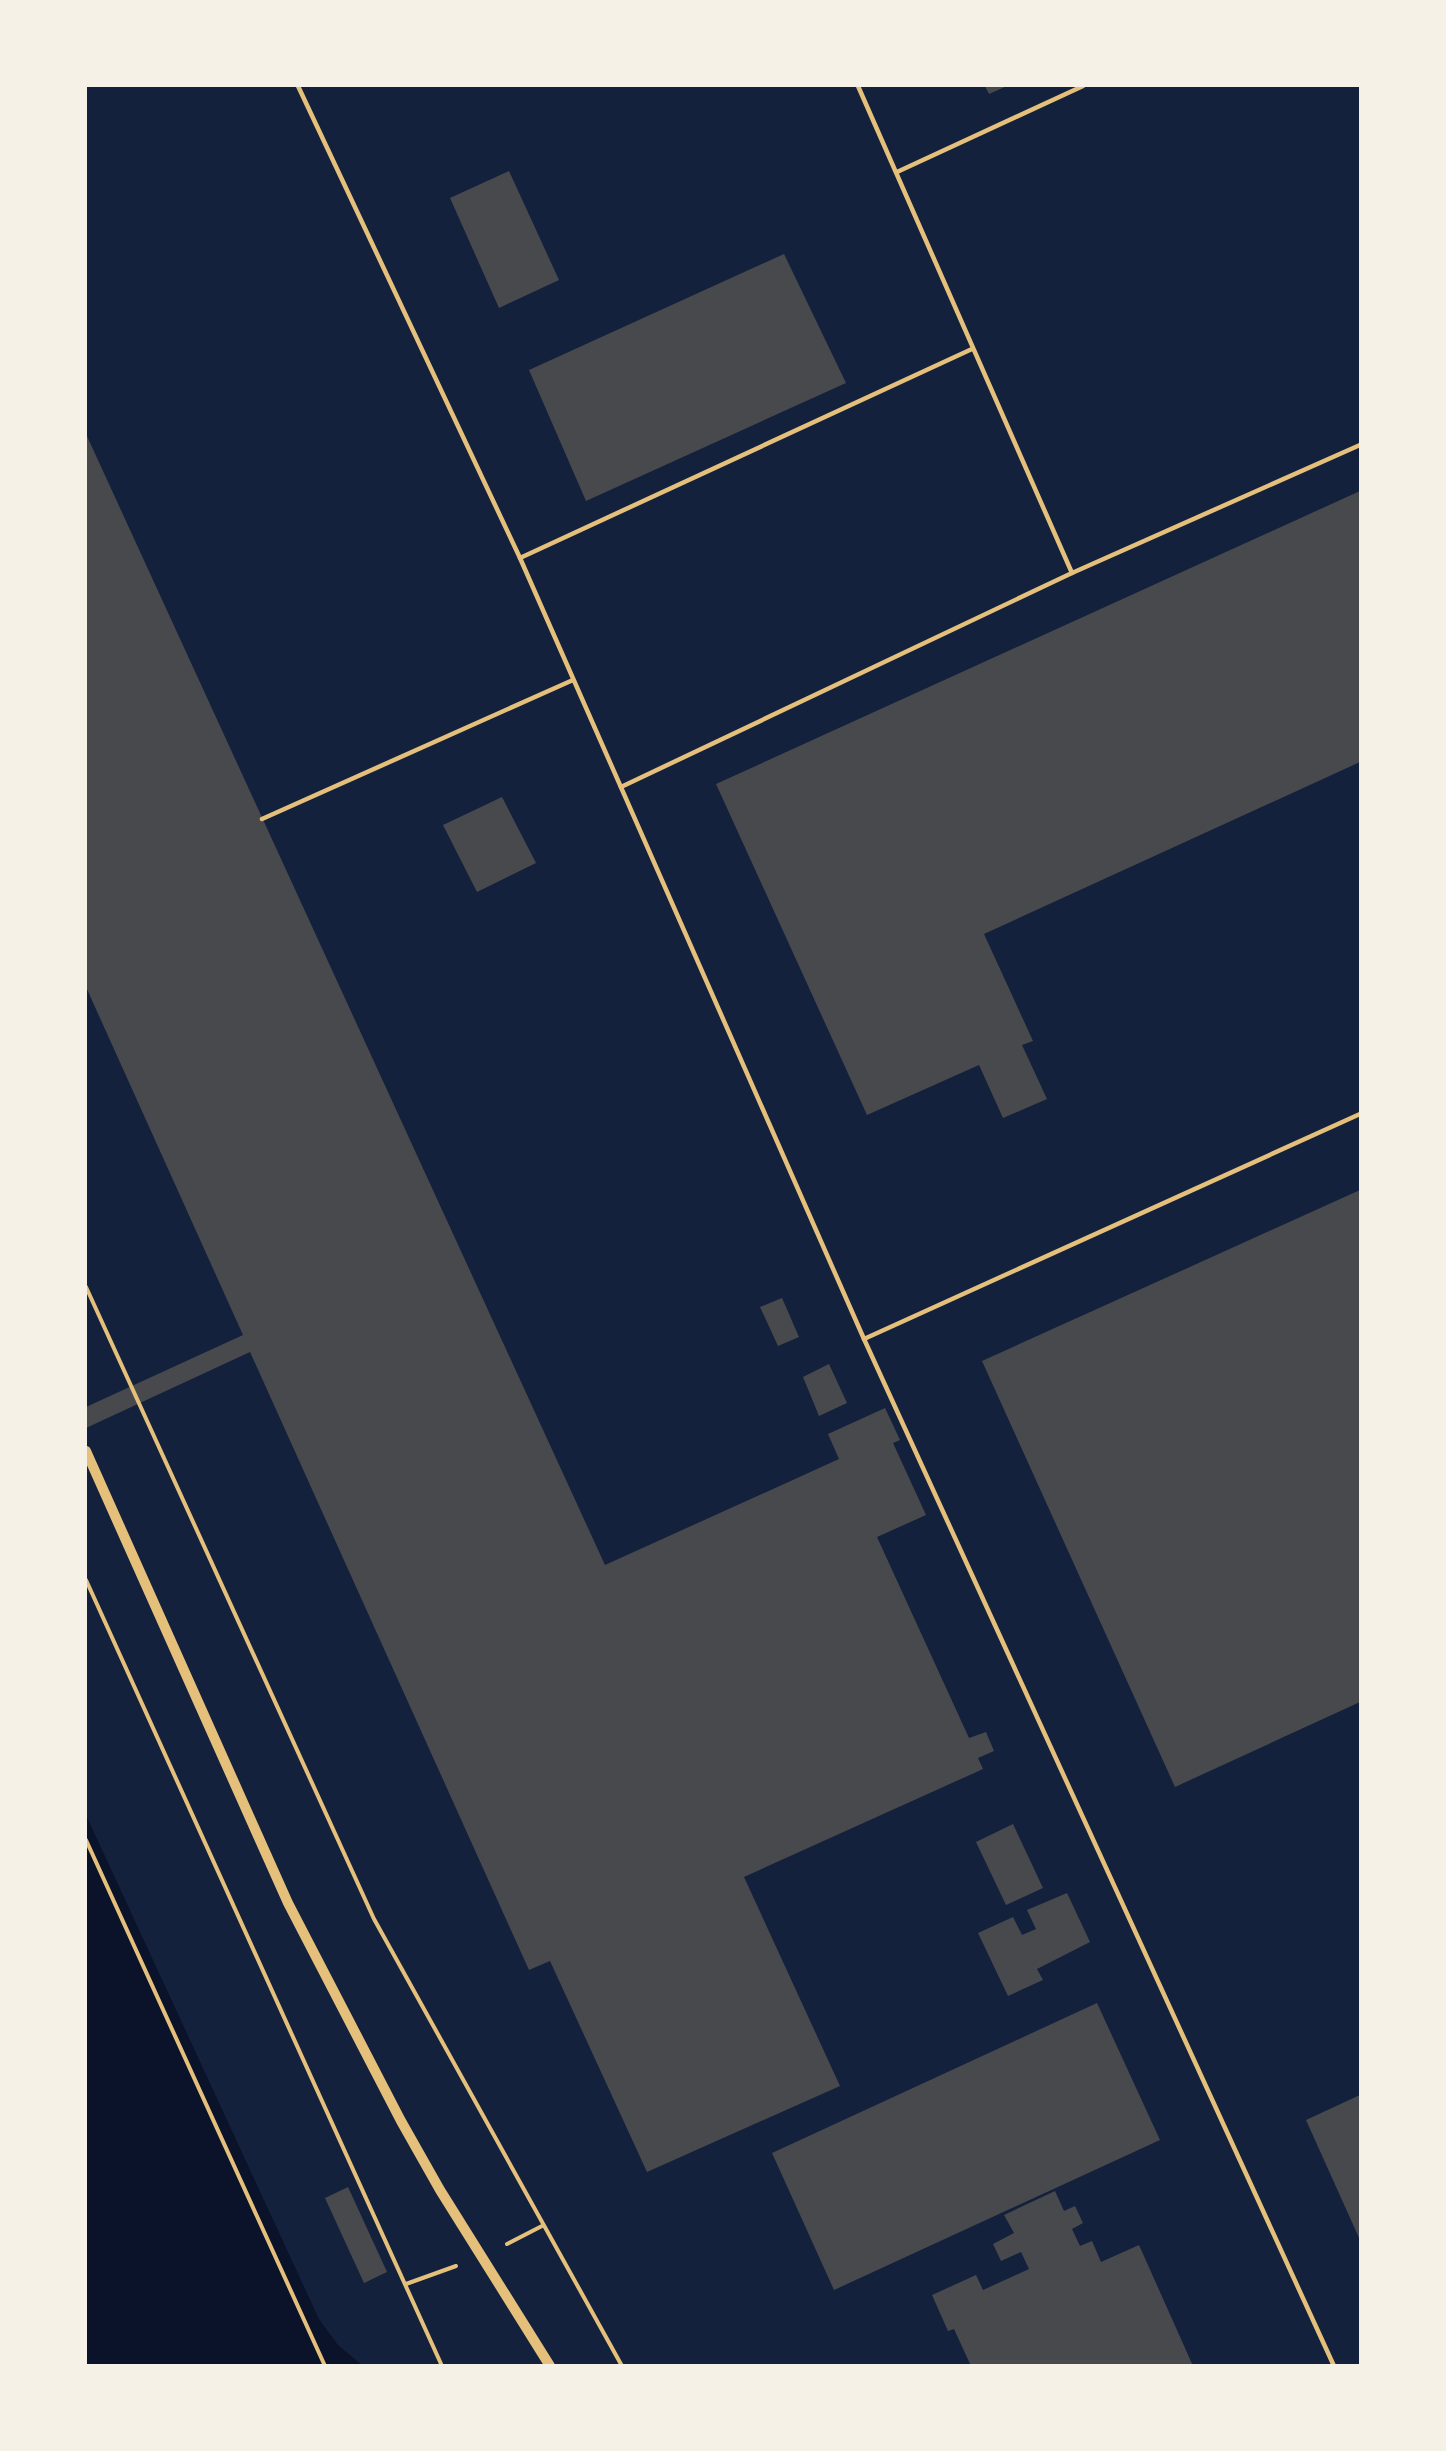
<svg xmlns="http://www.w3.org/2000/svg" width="1446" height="2451" font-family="'Open Sans',sans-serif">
  <rect width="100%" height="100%" fill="#14213d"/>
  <!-- water -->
  <path fill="#0b132b" d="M86,1815L319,2319L338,2345L362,2365H86Z"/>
  <!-- building -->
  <g fill="#48494c">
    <path d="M985,86H1007L989,94Z"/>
    <path d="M509,171L559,280L499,308L450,198Z"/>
    <path d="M784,254L846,383L586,501L529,370Z"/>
    <path d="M86,434L605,1565L839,1459L828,1434L885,1408L900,1440L893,1443L926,1515L877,1537L969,1738L986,1732L994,1751L978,1758L983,1769L744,1877L840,2086L647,2172L550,1961L529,1970L250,1352L86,1428V1407L243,1335L86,987Z"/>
    <path d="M1360,491V762L984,934L1033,1041L1022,1045L1047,1099L1003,1118L979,1065L867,1115L716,784Z"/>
    <path d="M502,797L536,863L477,892L443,825Z"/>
    <path d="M1360,1190V1702L1175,1787L982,1361Z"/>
    <path d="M782,1298L799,1337L778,1346L760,1307Z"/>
    <path d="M829,1364L847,1403L819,1416L803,1377Z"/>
    <path d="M1013,1824L1043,1888L1006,1905L976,1842Z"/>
    <path d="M1067,1893L1090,1942L1037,1969L1043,1980L1008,1996L978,1933L1013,1917L1022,1935L1036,1929L1027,1910Z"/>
    <path d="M1097,2003L1160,2140L834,2290L772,2153Z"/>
    <path d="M1360,2095V2240L1306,2120Z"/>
    <path d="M348,2187L387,2272L364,2283L325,2198Z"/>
    <path d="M1055,2191L1064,2211L1075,2206L1083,2223L1072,2229L1080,2246L1092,2241L1101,2262L1139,2245L1193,2366H971L954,2329L948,2331L932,2295L976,2275L983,2290L1029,2269L1021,2252L1001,2261L993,2244L1014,2233L1004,2215Z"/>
  </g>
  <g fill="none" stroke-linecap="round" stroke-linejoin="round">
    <!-- path -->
    <g stroke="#e5c07b" stroke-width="4">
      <path d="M86,1287L374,1919L622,2366"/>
      <path d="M86,1580L442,2366"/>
      <path d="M86,1840L325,2366"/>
      <path d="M507,2244L542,2226"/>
      <path d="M406,2284L456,2266"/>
    </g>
    <!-- service -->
    <g stroke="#e5c07b" stroke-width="4.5">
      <path d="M298,86L520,558L864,1339L1334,2366"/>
      <path d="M858,86L1072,573"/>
      <path d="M897,172L1083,86"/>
      <path d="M520,558L972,349"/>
      <path d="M621,787L1072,573L1360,445"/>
      <path d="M262,819L573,680"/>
      <path d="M864,1339L1360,1114"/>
    </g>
    <!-- tertiary -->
    <path stroke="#e5c07b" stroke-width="10" d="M86,1451L288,1903L401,2121L440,2190L550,2366"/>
  </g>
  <!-- border -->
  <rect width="1446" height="2451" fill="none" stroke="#f6f1e7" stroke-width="174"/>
</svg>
